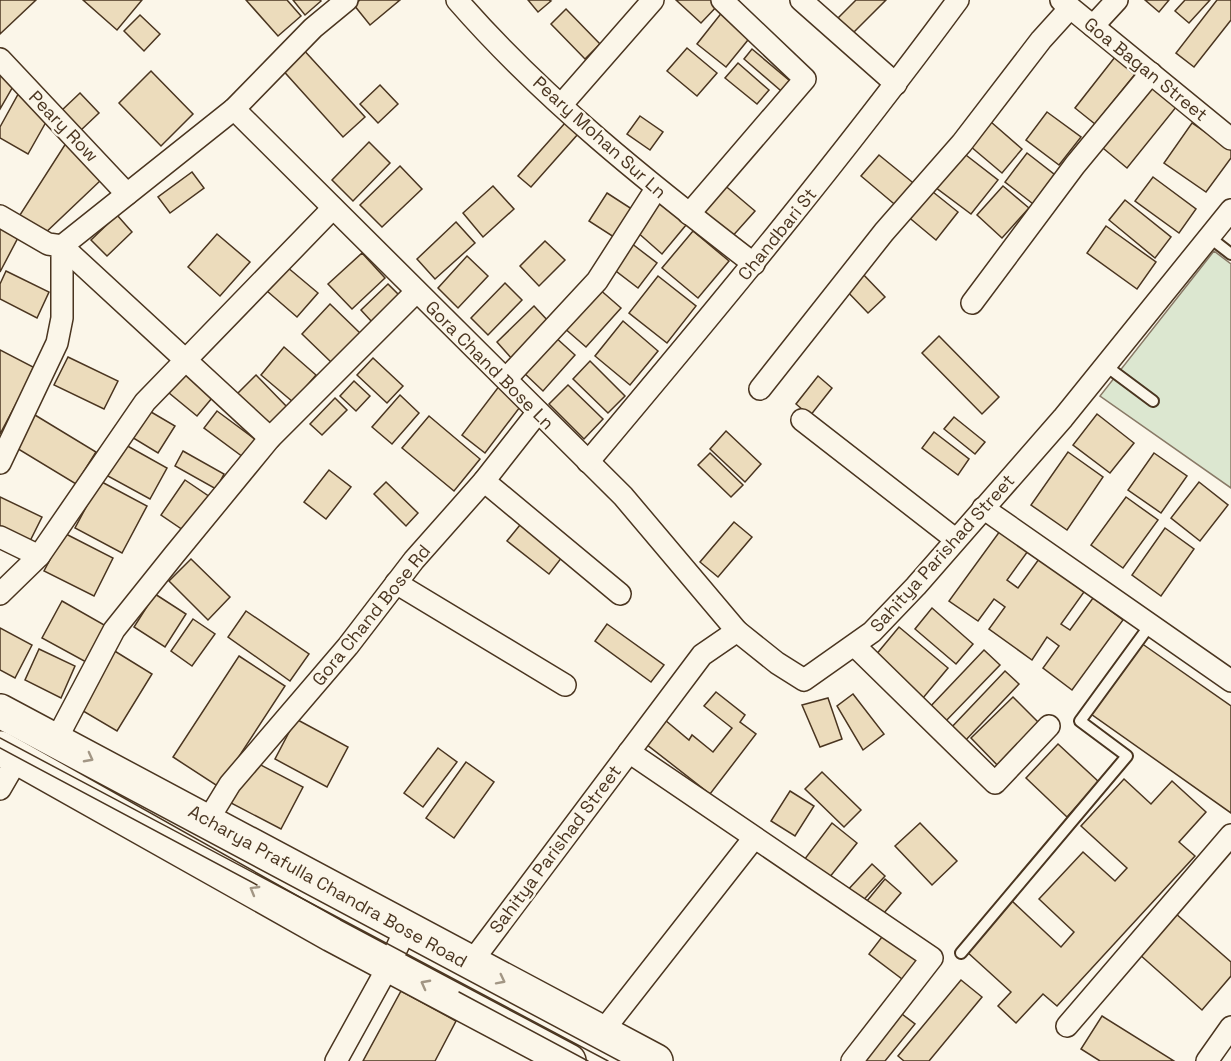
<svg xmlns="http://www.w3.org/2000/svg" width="1231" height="1061" font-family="'Space Grotesk',sans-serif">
  <rect width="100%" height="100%" fill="#fbf6e9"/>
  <!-- green -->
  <path fill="#dce7d0" stroke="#887966" stroke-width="1.5" d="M1214,251L1231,264V488L1100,396Z"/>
  <!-- building -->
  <g fill="#ecdcbc" stroke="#4a3520" stroke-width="1.5">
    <path d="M0,0H36L0,34Z"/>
    <path d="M83,0H142L117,30Z"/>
    <path d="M246,0H287L301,16L278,36Z"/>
    <path d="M293,0H320L321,1L305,15Z"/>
    <path d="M360,0H400L370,25L354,5Z"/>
    <path d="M528,0H549L551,1L538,12Z"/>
    <path d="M676,0H717L720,3L701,23Z"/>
    <path d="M856,0H886L853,33L838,18Z"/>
    <path d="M1145,0H1169L1159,12Z"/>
    <path d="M1185,0H1210L1189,23L1175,11Z"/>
    <path d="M1217,0H1231V20L1194,67L1176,53Z"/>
    <path d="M566,9L600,44L585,59L551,24Z"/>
    <path d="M723,11L752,35L726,67L697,44Z"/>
    <path d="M140,15L160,34L144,51L124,31Z"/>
    <path d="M301,47L365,117L343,137L279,66Z"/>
    <path d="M687,48L717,73L697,96L667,71Z"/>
    <path d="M752,49L796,86L787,96L744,59Z"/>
    <path d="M1115,57L1136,73L1095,124L1075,108Z"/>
    <path d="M738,63L769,90L757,104L725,78Z"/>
    <path d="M151,71L193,114L161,146L119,103Z"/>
    <path d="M0,74L15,83L0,109Z"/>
    <path d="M1147,83L1177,106L1127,168L1098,144Z"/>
    <path d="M380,85L398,104L378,123L360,104Z"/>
    <path d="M21,89L50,115L28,154L0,138V127Z"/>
    <path d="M80,93L99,113L80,131L61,111Z"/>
    <path d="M1047,112L1081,137L1059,165L1026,140Z"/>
    <path d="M640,116L663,132L650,150L627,134Z"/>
    <path d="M991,122L1022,149L1002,173L970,146Z"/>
    <path d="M565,123L578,134L531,187L518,176Z"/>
    <path d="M1192,123L1231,150V158L1206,192L1164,163Z"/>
    <path d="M68,140L101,180L42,236L18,218Z"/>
    <path d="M369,142L390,163L353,201L332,180Z"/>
    <path d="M962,152L998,180L971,214L935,187Z"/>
    <path d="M1027,153L1059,178L1037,207L1005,182Z"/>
    <path d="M879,155L917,186L899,208L861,176Z"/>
    <path d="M400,166L422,189L382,227L360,205Z"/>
    <path d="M192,172L204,188L170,213L158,197Z"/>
    <path d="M1153,177L1196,209L1179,233L1135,201Z"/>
    <path d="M722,183L755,211L730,239L698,210Z"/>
    <path d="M493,186L514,209L483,237L463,213Z"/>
    <path d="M1003,186L1029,208L1002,238L977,215Z"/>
    <path d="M928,188L958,212L936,240L906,215Z"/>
    <path d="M607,193L638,213L620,241L589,221Z"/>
    <path d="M1125,200L1171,237L1155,258L1109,220Z"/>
    <path d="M659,203L686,225L662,254L636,231Z"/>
    <path d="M117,215L132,232L107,256L91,240Z"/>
    <path d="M0,221L21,232L0,272Z"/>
    <path d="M456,222L475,243L435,279L417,259Z"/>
    <path d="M1106,226L1156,262L1137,289L1087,253Z"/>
    <path d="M693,231L729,261L698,298L662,268Z"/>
    <path d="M217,234L250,262L220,296L188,267Z"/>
    <path d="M545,241L565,260L539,286L520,266Z"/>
    <path d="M631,243L657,263L638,288L612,268Z"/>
    <path d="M362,253L385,278L352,309L328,284Z"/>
    <path d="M467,256L488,276L458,308L438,288Z"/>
    <path d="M287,267L318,293L297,317L267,291Z"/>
    <path d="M6,271L49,292L37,318L0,299V284Z"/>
    <path d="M860,271L885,297L868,313L843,287Z"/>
    <path d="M658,276L696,306L667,343L629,313Z"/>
    <path d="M505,283L522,300L488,335L471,318Z"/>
    <path d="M388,284L400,296L372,322L361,310Z"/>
    <path d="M598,288L621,308L586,347L563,327Z"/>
    <path d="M330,304L360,333L331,362L302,334Z"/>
    <path d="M534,306L550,323L512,359L497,342Z"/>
    <path d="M623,321L658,351L630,385L595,356Z"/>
    <path d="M554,336L575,355L543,391L522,371Z"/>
    <path d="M939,336L999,397L982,414L922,353Z"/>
    <path d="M284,347L316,375L293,402L261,375Z"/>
    <path d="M0,350L35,368L0,434Z"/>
    <path d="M68,357L118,381L104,409L54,385Z"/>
    <path d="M373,358L403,386L387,403L357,375Z"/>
    <path d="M590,361L625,396L608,413L573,379Z"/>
    <path d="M183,372L212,398L197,416L163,388Z"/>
    <path d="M256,375L289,409L270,428L237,394Z"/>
    <path d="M818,376L832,388L810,416L796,404Z"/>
    <path d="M354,381L370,396L356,411L340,396Z"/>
    <path d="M500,385L523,403L485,453L462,435Z"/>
    <path d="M568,385L603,419L584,439L549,404Z"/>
    <path d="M400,395L419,413L392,444L372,427Z"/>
    <path d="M335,398L347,410L322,435L310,424Z"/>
    <path d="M146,409L175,426L158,453L130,436Z"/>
    <path d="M217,411L256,440L243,457L204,428Z"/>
    <path d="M30,412L96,452L76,484L10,444Z"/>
    <path d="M1097,414L1134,443L1110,473L1073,445Z"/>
    <path d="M429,416L480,459L454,491L402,448Z"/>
    <path d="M954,417L985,442L975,454L944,429Z"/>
    <path d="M726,431L761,464L745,482L710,449Z"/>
    <path d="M934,432L969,459L958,475L922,448Z"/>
    <path d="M124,444L167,468L150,499L106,475Z"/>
    <path d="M183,451L224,474L216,489L175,466Z"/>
    <path d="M1068,452L1103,477L1067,530L1031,505Z"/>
    <path d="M710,453L743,485L731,497L698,465Z"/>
    <path d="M1154,453L1187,476L1161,513L1128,490Z"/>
    <path d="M329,470L351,487L326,519L304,502Z"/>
    <path d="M185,480L210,497L186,532L161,515Z"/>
    <path d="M100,481L147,506L122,553L75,528Z"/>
    <path d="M386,482L418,513L406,526L374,494Z"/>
    <path d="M1199,482L1228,505L1200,541L1171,518Z"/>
    <path d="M0,497L42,517L29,543L0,530Z"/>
    <path d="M1126,497L1158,520L1123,568L1091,545Z"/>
    <path d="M524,520L566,552L549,574L507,541Z"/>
    <path d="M734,522L752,537L718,577L700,562Z"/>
    <path d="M1165,528L1194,549L1161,596L1132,575Z"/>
    <path d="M1000,531L1028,551L1007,580L1018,588L1039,559L1084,592L1061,624L1070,630L1093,598L1123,620L1072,690L1043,668L1059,646L1047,637L1032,660L989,629L1005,607L994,599L978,621L949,601Z"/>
    <path d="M64,533L113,558L94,596L44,571Z"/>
    <path d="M191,559L230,597L208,620L169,581Z"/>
    <path d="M155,594L186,614L165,647L134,627Z"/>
    <path d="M62,601L106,626L86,662L42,638Z"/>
    <path d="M932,608L973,644L956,664L915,629Z"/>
    <path d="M246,611L309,654L290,681L228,637Z"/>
    <path d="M193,619L215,634L192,666L171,651Z"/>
    <path d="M607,624L664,665L651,682L595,641Z"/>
    <path d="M899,627L948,668L923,698L875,656Z"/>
    <path d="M0,628L32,645L15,678L0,670Z"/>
    <path d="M1141,643L1231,706V813L1091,714Z"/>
    <path d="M39,649L75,666L61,698L25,680Z"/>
    <path d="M113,650L152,674L117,731L78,708Z"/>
    <path d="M984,650L1000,665L943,724L928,709Z"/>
    <path d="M239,656L285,686L219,787L173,757Z"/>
    <path d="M1005,671L1019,684L963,743L949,730Z"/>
    <path d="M716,692L745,715L740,722L756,734L710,794L646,744L665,720L689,740L692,735L713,752L732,728L704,706Z"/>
    <path d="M853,694L884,734L863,750L837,706Z"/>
    <path d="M1013,697L1043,727L1001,769L971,738Z"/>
    <path d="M828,698L842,739L820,747L802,705Z"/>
    <path d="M296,719L348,747L327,787L275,759Z"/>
    <path d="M1058,744L1099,782L1067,817L1026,778Z"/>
    <path d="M438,748L457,762L423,807L404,793Z"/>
    <path d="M253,761L303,787L281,829L231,803Z"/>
    <path d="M466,762L494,782L454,838L426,818Z"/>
    <path d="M822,772L861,810L844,827L805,789Z"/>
    <path d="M1124,779L1151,804L1172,781L1206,812L1179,842L1195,856L1057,1006L1043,994L1016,1023L998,1006L1011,992L966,951L1012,901L1061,947L1074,932L1039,899L1083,852L1115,881L1127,868L1081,826Z"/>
    <path d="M790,791L814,806L795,836L771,821Z"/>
    <path d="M832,823L857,843L825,883L801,864Z"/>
    <path d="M920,823L957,861L932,885L895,846Z"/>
    <path d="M872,864L885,876L859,905L845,893Z"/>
    <path d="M885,879L901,893L878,920L862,907Z"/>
    <path d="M1175,913L1231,962V976L1202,1010L1139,954Z"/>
    <path d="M885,933L925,964L910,985L869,954Z"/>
    <path d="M961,980L982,997L929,1061H904L898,1056Z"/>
    <path d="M401,991L456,1021L435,1061H363Z"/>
    <path d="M898,1011L915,1024L885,1061H857Z"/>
    <path d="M1102,1016L1174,1061H1100L1081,1049Z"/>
  </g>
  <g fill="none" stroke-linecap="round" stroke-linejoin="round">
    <defs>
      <g id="lane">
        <path d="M1209,237L1231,254"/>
        <path d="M1106,366L1153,401"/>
        <path d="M961,953L1127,756L1080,721L1150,625"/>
      </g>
      <g id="street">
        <path d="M457,0C543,99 650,184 754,264"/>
        <path d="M801,0L896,84"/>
        <path d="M1061,0L1231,139"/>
        <path d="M1093,26L1117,0"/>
        <path d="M0,59L127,194"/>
        <path d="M562,104L653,0"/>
        <path d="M234,109L623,496L737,631"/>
        <path d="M689,214L805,79L722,0"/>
        <path d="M0,216L48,244L62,246V318L57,343L0,463"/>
        <path d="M972,303L1075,165L1151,73"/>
        <path d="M506,379L597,281L656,189"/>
        <path d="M760,389L884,232L962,143L1041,40L1070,8"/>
        <path d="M802,420L955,539"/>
        <path d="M270,438L62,246L234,109L313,28L347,0"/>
        <path d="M588,462C715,311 841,159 958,0"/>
        <path d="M484,481L620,594"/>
        <path d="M983,508L1231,681"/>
        <path d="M0,537L39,556"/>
        <path d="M396,583L565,685"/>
        <path d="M0,594L39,556L145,402L333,208"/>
        <path d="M855,646L995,783L1049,726"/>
        <path d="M56,740L114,630L174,555L270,438L416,292"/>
        <path d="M629,752L932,958L852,1061"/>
        <path d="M0,789L18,758"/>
        <path d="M208,820L230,784L348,646L414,560L484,481L538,412"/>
        <path d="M470,964L702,655L737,631L777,663L804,680L872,632L916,586L1063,418L1231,210"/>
        <path d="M1067,1026L1231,835"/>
        <path d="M602,1032L754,838"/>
        <path d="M336,1061L389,965L406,928"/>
        <path d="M1207,1061L1231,1027"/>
      </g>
      <g id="primary">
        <path d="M0,711L656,1061"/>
        <path d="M0,748L332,935L569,1061"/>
      </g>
    </defs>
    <!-- lane casing -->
    <use href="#lane" stroke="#4a3520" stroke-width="14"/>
    <!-- street casing -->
    <use href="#street" stroke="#4a3520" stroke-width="24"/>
    <!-- primary casing -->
    <use href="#primary" stroke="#4a3520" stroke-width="36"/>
    <!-- lane -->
    <use href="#lane" stroke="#fbf6e9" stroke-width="10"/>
    <!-- street -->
    <use href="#street" stroke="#fbf6e9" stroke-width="21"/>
    <!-- primary -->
    <use href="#primary" stroke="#fbf6e9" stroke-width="33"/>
    <!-- tram -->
    <g stroke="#4a3520" stroke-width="1.5">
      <path d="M0,738L608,1061"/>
      <path d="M0,748L257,885"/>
      <path d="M459,992L588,1061"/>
    </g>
  </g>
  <!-- one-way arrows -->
  <defs><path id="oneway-chevron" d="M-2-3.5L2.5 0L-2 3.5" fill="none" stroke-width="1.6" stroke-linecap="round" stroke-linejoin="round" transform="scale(1.5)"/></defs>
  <g stroke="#a29684">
    <use href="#oneway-chevron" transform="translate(89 758) rotate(28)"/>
    <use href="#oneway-chevron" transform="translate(254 890) rotate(-150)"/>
    <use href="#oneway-chevron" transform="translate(501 980) rotate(27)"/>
    <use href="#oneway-chevron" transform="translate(425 984) rotate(-152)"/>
  </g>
  <g text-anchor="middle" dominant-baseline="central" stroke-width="4.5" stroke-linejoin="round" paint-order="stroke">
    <!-- street labels -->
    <g font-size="18" fill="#4a3520" stroke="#fbf6e9">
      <text transform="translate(1146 69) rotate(39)">Goa Bagan Street</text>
      <text transform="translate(64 126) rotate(46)">Peary Row</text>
      <text transform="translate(600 137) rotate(42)">Peary Mohan Sur Ln</text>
      <text transform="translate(777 234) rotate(-51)">Chandbari St</text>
      <text transform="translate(490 365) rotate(45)">Gora Chand Bose Ln</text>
      <text transform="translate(942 553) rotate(-48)">Sahitya Parishad Street</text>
      <text transform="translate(371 615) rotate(-51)">Gora Chand Bose Rd</text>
      <text transform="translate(555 849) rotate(-53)">Sahitya Parishad Street</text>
      <text transform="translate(328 886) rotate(29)">Acharya Prafulla Chandra Bose Road</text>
    </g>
  </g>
</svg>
